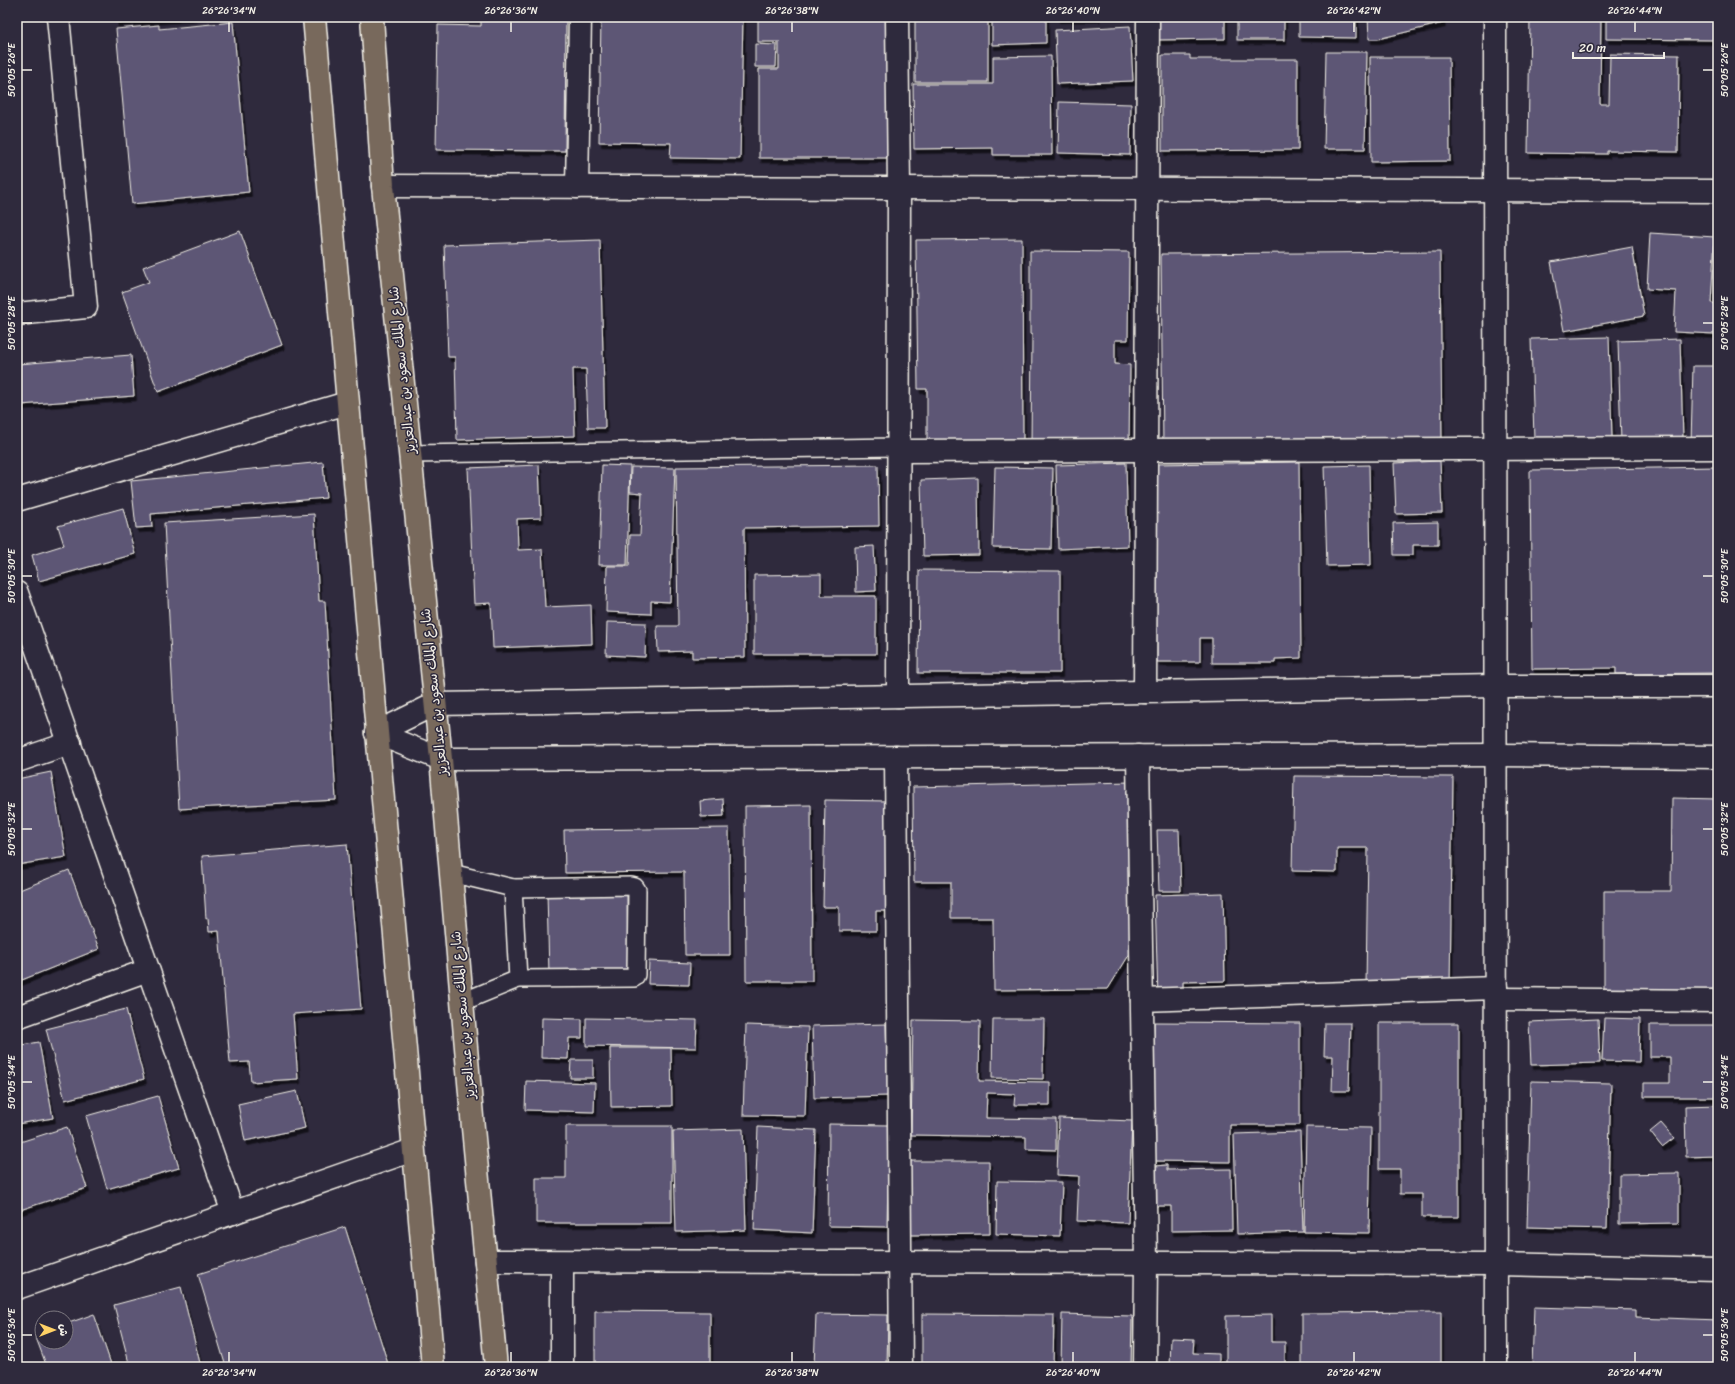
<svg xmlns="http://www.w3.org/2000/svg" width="1735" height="1384" font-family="Sriracha,'Playpen Sans Arabic',sans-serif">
  <defs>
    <filter id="shadow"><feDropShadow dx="2.5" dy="4.5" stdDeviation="0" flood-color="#0009"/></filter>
  </defs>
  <rect width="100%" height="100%" fill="#2f2a3d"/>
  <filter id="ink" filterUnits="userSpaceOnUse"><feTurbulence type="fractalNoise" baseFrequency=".025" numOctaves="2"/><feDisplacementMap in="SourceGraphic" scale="8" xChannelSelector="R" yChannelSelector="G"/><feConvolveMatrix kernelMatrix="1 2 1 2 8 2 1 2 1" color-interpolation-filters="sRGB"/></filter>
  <g filter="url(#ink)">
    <!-- building -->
    <g fill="#5d5775" stroke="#f4f1e8" filter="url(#shadow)">
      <path d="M115,17H194L116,22Z"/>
      <path d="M481,17H566L565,151L436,150L438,25L481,26Z"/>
      <path d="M601,17H743L740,159L670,158L671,143L599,142Z"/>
      <path d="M758,17H890V158H759V69H779V42H758Z"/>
      <rect x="915" y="17" width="73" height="65"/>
      <path d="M992,17H1046V43L992,45Z"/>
      <path d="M1057,17H1098L1057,18Z"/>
      <path d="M1156,17H1225V39L1156,40Z"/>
      <rect x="1237" y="17" width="47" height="23"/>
      <path d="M1299,17H1356V38L1299,37Z"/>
      <path d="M1368,17H1441L1443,23L1378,39H1369Z"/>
      <path d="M1530,17H1601L1600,104H1609L1610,54L1679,55L1678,152L1607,151V154L1528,153Z"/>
      <path d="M1606,17H1718V40L1606,39Z"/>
      <path d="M233,22L249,192L132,204L116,29L159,25V29Z"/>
      <path d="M1130,26L1133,81L1057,84L1055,30Z"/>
      <path d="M755,44L777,45L776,67H755Z"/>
      <path d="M1326,52H1367L1365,149H1324Z"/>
      <path d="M1162,55H1190V59H1298V150L1162,151Z"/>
      <path d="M1051,56L1052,155H993V148L914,149L913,84H993V57Z"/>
      <path d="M1370,57H1449L1450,161L1371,162Z"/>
      <path d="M1059,102L1131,104L1130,155L1058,153Z"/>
      <path d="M240,231L282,345L158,392L122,292L149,282L143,267Z"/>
      <path d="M1650,233L1715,237L1711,303L1717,304L1715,334L1674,332L1676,291L1647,289Z"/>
      <path d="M1022,239L1023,446H927V389H918L916,240Z"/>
      <path d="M600,240L605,428H588L586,369H573L575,436L457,440L455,357H448L444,245Z"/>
      <path d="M1632,247L1644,316L1564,331L1551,262Z"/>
      <path d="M1030,251L1129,252L1128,340H1115V364L1130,365L1129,446L1031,445L1032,335L1030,334Z"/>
      <path d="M1440,252L1442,445L1163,447L1161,254Z"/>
      <path d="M1609,337L1612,437L1534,439L1531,339Z"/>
      <path d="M1680,339L1683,439L1621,442L1618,341Z"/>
      <path d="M131,355L134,396L21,405L18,364Z"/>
      <path d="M1693,366H1718V445L1691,444Z"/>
      <path d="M1440,461L1442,513L1396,514L1394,463Z"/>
      <path d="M323,462L326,498L151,514L152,527L136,528L131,481Z"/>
      <path d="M1299,462L1301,658L1275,659V663H1212V638H1200V662H1157L1155,464Z"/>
      <path d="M1126,463L1128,546L1058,549L1056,465Z"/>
      <path d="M539,465L541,518L517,519L518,550L542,549L545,607L591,605L592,644L493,648L491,603L474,604L468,468Z"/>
      <path d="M602,465L630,466L627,565H599Z"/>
      <path d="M878,465L879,526L744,528L745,657L692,658V651L658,652L657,626H678L676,467Z"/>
      <path d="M1369,465L1371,565L1327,566L1324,466Z"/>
      <path d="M631,467L675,468L670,602L651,601V614L606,612L607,566H629L630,535H640L642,493L630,492Z"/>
      <path d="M995,467L1053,468L1051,549L993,548Z"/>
      <path d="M1718,467V673L1616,674V668L1532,669L1530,470Z"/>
      <path d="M978,478L979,555L923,556L921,480Z"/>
      <path d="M123,508L135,554L39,581L32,555L64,545L58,526Z"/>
      <path d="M314,514L319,601H325L336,800L179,809L164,523Z"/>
      <path d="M1438,522V545H1413V555H1394L1393,523Z"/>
      <path d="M874,546L876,591L856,592L855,547Z"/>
      <path d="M919,570L1060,571V673H918Z"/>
      <path d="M821,574V596H876V654H754V575Z"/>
      <path d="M607,622L646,623L645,657L606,655Z"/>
      <path d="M51,772L66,857L17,865V779Z"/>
      <path d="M1294,776L1453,777L1450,986L1366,985L1368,848H1337V872L1292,871Z"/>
      <path d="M1131,782L1134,947L1108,989L994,990L993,918H951V882H914L913,787Z"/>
      <path d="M1672,798L1718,799V994H1604V891H1671Z"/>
      <path d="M723,799L724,816L701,817L700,801Z"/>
      <path d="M825,800L889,801L888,911H876V931H839V907H823Z"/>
      <path d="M811,805L812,981H746L745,806Z"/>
      <path d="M729,828L730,955H685L684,872L565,873L564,830Z"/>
      <path d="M1157,830H1179L1181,891H1159Z"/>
      <path d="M347,844L361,1009L293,1014L298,1079L251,1082L249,1062L230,1063L219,931L209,932L208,918L206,919L202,856Z"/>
      <path d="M69,870L99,949L17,982V891Z"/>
      <path d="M627,890L628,973L549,975L547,892Z"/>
      <path d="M1223,893L1225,981L1183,982V997L1158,998L1155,895Z"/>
      <path d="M649,961L690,963L689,985L648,984Z"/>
      <path d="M126,1009L144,1079L65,1100L46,1029Z"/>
      <path d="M542,1018L582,1019V1038H569L568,1059L541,1058Z"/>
      <path d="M586,1018L697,1020L696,1048L586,1046Z"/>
      <path d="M1604,1018L1640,1019L1639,1062L1602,1061Z"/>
      <path d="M993,1019H1044L1043,1079L992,1078Z"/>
      <path d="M1598,1019L1600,1063L1531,1065L1529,1022Z"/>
      <path d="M913,1020L980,1021L979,1081L1050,1082V1105H1014L1015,1094L987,1093L986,1118L1056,1119V1150L1026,1149V1137L911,1135Z"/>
      <path d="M1154,1022L1300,1023V1125H1230V1162L1153,1161Z"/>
      <path d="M1325,1023H1351L1349,1091H1332L1333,1056H1324Z"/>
      <path d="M1379,1023H1459V1217H1422V1194H1400V1169H1379Z"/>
      <path d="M886,1024L888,1096L814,1098L812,1026Z"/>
      <path d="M746,1025L808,1027L805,1116L743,1115Z"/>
      <path d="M1650,1025H1718V1097H1644V1083H1670V1057H1650Z"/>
      <path d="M39,1042L53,1118L17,1124V1046Z"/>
      <path d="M610,1048H671L672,1106L611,1107Z"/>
      <path d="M571,1060H593V1078H570Z"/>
      <path d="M526,1081L595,1083L594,1112L525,1110Z"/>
      <path d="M1531,1081L1611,1083L1607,1229L1527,1227Z"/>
      <path d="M297,1091L305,1128L245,1141L238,1104Z"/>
      <path d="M158,1096L179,1168L107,1189L86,1116Z"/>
      <path d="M1718,1105V1156L1686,1157L1685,1106Z"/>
      <path d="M1059,1118L1132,1121L1128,1223L1077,1221L1079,1176L1057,1175Z"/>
      <path d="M1661,1123L1674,1138L1662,1147L1650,1132Z"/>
      <path d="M829,1124L889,1125L887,1227L828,1226Z"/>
      <path d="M566,1126H672V1223H536V1178H566Z"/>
      <path d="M67,1127L87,1188L17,1211V1143Z"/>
      <path d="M758,1127L816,1130L812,1233L754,1230Z"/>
      <path d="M1306,1127L1371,1128L1369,1233L1304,1232Z"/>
      <path d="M743,1129L746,1230L676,1232L673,1131Z"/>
      <path d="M1300,1132L1303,1232L1237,1234L1234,1134Z"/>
      <path d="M910,1161H989L990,1234L911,1235Z"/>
      <path d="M1167,1165V1170L1231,1169L1232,1230L1171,1231V1206H1155V1166Z"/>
      <path d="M1679,1173V1223L1619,1224V1174Z"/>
      <path d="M997,1181L1062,1182L1060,1236L996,1234Z"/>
      <path d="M345,1227L389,1367H226L198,1274Z"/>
      <path d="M181,1287L201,1367H130L114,1305Z"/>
      <path d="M1534,1307L1636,1310V1317L1718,1320V1367H1532Z"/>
      <path d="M595,1311L710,1312V1367H595Z"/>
      <path d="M1441,1312V1367H1302V1313Z"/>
      <path d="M94,1314L112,1367H47L35,1335L42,1333V1342H66V1324Z"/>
      <path d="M816,1314L888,1315L887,1367H814Z"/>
      <path d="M922,1314L1054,1315L1053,1367H922Z"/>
      <path d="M1062,1314L1132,1316L1131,1367H1061Z"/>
      <path d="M1271,1315V1342H1285V1367H1226V1316Z"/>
      <path d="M1171,1338L1194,1339L1193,1353L1219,1354V1367H1170Z"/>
      <path d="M17,1356L21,1367H17Z"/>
    </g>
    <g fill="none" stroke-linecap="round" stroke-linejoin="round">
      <defs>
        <g id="service">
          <path d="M410,454L899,447"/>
          <path d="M451,873L513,888L518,979L462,1002"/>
          <path d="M513,888L631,886L635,887L637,890L636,975L634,978L518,979"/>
        </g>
        <g id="minor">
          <path d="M897,17L899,188L898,696"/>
          <path d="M1495,17L1496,1367"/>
          <path d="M383,186L1718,191"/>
          <path d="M577,187L580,17"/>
          <path d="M17,314L86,307L58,17"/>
          <path d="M899,451L1718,448"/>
          <path d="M17,593L233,1213"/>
          <path d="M1145,692L1148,17"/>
          <path d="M1138,756L1146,1263L1145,1367"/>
          <path d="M896,757L901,1367"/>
          <path d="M17,761L70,743"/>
          <path d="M1496,999L1718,1001"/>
          <path d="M1142,1000L1496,988"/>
          <path d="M17,1017L148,970"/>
          <path d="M486,1261L1496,1264L1718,1269"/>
          <path d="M562,1262V1367"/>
        </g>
        <g id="tertiary">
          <path d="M17,500L347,403"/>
          <path d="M376,733L435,704L1496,686H1718"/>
          <path d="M376,733L441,759L1496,755L1718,757"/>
          <path d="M17,1288L413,1150"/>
        </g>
        <g id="primary">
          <path d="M314,17L433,1367"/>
          <path d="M372,17L383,186L441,759L473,1128L496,1367"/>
        </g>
      </defs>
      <!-- service casing -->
      <use href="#service" stroke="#f4f1e8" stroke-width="20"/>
      <!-- minor casing -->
      <use href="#minor" stroke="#f4f1e8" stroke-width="25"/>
      <!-- tertiary casing -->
      <use href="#tertiary" stroke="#f4f1e8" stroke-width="25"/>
      <!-- primary casing -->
      <use href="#primary" stroke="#f4f1e8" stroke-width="25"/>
      <!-- service -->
      <use href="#service" stroke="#2f2a3d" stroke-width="17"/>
      <!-- minor -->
      <use href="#minor" stroke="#2f2a3d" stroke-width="22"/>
      <!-- tertiary -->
      <use href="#tertiary" stroke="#2f2a3d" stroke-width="22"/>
      <!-- primary -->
      <use href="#primary" stroke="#78695c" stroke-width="22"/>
    </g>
  </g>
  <!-- ticks -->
  <path fill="none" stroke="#f4f1e8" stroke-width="1.5" d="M229,22V32M511,22V32M792,22V32M1073,22V32M1354,22V32M1635,22V32M22,70H32M1703,70H1713M22,323H32M1703,323H1713M22,576H32M1703,576H1713M22,829H32M1703,829H1713M22,1082H32M1703,1082H1713M22,1335H32M1703,1335H1713M229,1352V1362M511,1352V1362M792,1352V1362M1073,1352V1362M1354,1352V1362M1635,1352V1362"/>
  <g text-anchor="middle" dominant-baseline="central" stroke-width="3" stroke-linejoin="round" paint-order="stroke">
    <!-- street labels -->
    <g font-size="14" fill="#f4f1e8" stroke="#2f2a3d">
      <text transform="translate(402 370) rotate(-96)">شارع الملك سعود بن عبدالعزيز</text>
      <text transform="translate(434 692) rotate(-96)">شارع الملك سعود بن عبدالعزيز</text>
      <text transform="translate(463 1015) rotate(-95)">شارع الملك سعود بن عبدالعزيز</text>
    </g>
  </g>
  <!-- margin -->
  <rect width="1735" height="1384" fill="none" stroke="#2f2a3d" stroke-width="44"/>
  <!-- north arrow -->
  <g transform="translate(54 1330) rotate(90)"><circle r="19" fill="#2f2a3d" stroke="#7e7a81"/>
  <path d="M0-3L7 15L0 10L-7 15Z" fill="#ffd166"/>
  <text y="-6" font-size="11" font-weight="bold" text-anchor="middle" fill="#f4f1e8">ش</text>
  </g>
  <!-- scale -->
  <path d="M1573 52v6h91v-6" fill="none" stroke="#f4f1e8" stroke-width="2"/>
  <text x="1579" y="52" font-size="12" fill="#f4f1e8" stroke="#2f2a3d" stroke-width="3" paint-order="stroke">20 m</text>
  <rect x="22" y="22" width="1691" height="1340" fill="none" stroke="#f4f1e8" stroke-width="1.5"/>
  <g font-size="10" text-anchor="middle" fill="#f4f1e8">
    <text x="229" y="14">26°26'34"N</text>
    <text x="511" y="14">26°26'36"N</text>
    <text x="792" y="14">26°26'38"N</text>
    <text x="1073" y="14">26°26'40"N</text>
    <text x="1354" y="14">26°26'42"N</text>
    <text x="1635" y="14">26°26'44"N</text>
    <text transform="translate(1724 70) rotate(-90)" y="4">50°05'26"E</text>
    <text transform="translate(11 70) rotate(-90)" y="4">50°05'26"E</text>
    <text transform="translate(1724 323) rotate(-90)" y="4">50°05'28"E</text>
    <text transform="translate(11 323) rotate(-90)" y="4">50°05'28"E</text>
    <text transform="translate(1724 576) rotate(-90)" y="4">50°05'30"E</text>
    <text transform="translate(11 576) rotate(-90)" y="4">50°05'30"E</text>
    <text transform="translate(11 829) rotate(-90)" y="4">50°05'32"E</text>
    <text transform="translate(1724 829) rotate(-90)" y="4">50°05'32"E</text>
    <text transform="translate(1724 1082) rotate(-90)" y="4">50°05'34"E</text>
    <text transform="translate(11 1082) rotate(-90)" y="4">50°05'34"E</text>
    <text transform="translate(1724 1335) rotate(-90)" y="4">50°05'36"E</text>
    <text transform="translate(11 1335) rotate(-90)" y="4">50°05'36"E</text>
    <text x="229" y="1376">26°26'34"N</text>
    <text x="511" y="1376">26°26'36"N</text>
    <text x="792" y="1376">26°26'38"N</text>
    <text x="1073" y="1376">26°26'40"N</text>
    <text x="1354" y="1376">26°26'42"N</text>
    <text x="1635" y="1376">26°26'44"N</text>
  </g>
</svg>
